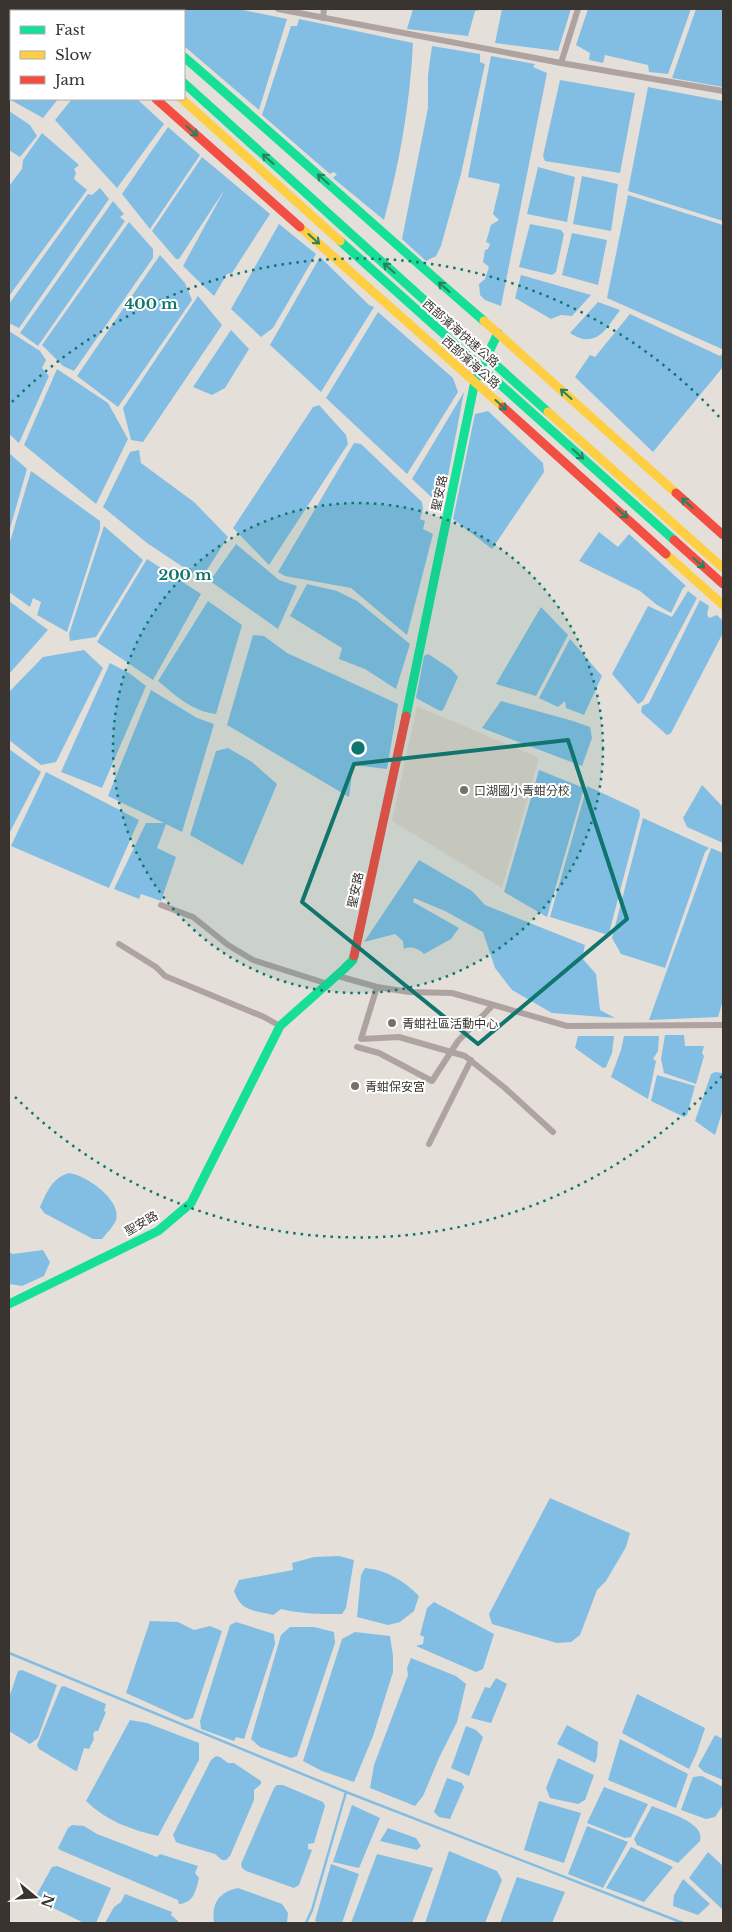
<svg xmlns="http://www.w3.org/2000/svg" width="732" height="1932" font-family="'Libre Baskerville','Noto Sans TC',serif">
  <rect width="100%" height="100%" fill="#e5dfd9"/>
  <!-- built -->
  <path fill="#e0d3c8" d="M417,706L539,758L502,888L392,821Z"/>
  <!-- water -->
  <g fill="#82bee4">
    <path d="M9,9H30L29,11H11V62L9,66Z"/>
    <path d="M170,9H238L287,19L259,110L184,46V11H169Z"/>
    <path d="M413,9H485L475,11L468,36L407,29Z"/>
    <path d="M502,9H571L558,51L495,43Z"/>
    <path d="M588,9H691L668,74L649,72L648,65L605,55L603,63L589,60L590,53L576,45Z"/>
    <path d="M696,9H723V87L672,78Z"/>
    <path d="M299,19L413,43C410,103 400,162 384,220L333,178L337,174L333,172L330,174L262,115L291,26H297Z"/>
    <path d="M432,46L480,54V62L485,64L461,174L441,246L436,256L426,261L402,239L428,108V75Z"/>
    <path d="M491,56L535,64L533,67L547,73L501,306L485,300L480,295L479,284L485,279L489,267L483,262L485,250L488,249L490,244L486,242L491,225L499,220L493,214L500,184L468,177Z"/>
    <path d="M11,72V99H58L43,118L9,99V75Z"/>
    <path d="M560,80L635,93L620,173L545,161L543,156Z"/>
    <path d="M648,87L723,101V221L628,191Z"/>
    <path d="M72,99H137L164,124L117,188L55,120Z"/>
    <path d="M9,111L30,125L37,136L20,157L9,150Z"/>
    <path d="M168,127L200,155L150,229L122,194Z"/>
    <path d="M42,133L79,165L74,169L76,173L74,179L87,190L9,296V186L22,169L23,160Z"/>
    <path d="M202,157L270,214L232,273L227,274L214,296L183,266L225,189L179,259H176L152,231Z"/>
    <path d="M538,167L575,177L567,222L527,214Z"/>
    <path d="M582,176L618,184L611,231L573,224Z"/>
    <path d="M100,188L109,199L19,328L9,323V304L88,194L92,195Z"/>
    <path d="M628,195L723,225V344L722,349L607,298Z"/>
    <path d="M113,201L124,214L120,217L125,221L38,346L20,333Z"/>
    <path d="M129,222L153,249V258L74,371L63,366L42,345Z"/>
    <path d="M279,224L316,254L273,328L261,337L231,309Z"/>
    <path d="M530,224L561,230L564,234L556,272L552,275L519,267Z"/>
    <path d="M572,233L607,240L598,285L562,275Z"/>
    <path d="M160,255L185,283L192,300L118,407L77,376Z"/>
    <path d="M320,257L369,305L374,307L321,392L270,345Z"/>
    <path d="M521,275L591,295L572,316L561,315L551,319L515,298Z"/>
    <path d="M198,296L222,325L143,442L131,440L123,408Z"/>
    <path d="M598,302L620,310C606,329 596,350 570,333Z"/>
    <path d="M378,312L453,378L458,392L407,474L326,398Z"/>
    <path d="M630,314L720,356L723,353V367L653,452L575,377L590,355L595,357Z"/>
    <path d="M231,330L249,349L225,388L212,395L193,387Z"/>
    <path d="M9,331L40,351L46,360L42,368L49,376L19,443L9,434Z"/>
    <path d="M57,369L108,403L128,439L96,504L24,445Z"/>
    <path d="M464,392L442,507L412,479Z"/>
    <path d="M319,405L346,435L348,444L269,565L233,528L313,407Z"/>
    <path d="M488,411L543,463L544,472L492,549L453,519L475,414Z"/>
    <path d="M354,443L361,444L422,502L423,509L420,519L425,521L423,529L433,534L407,635L351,588L285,576L278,572Z"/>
    <path d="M139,450L141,463L194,502L228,537L201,579L147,543L103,507L130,452Z"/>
    <path d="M9,453L27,469L9,532Z"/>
    <path d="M31,471L100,521V529L67,632L37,615L41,602L33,598L30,607L9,592V545Z"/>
    <path d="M104,526L143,560L96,637L70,641L69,634Z"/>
    <path d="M599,532L618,547L629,534L686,586L683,588L671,613L657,605L640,591L579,561Z"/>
    <path d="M236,544L279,580L297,586L278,629L210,581Z"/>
    <path d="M147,559L201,594L153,680L97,642Z"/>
    <path d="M307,584L337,591L357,601L410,644L396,689L365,669L339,659L342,648L290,616Z"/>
    <path d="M688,591L697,598L643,701L638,704L612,674L648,606L672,617Z"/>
    <path d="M700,600L709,606L707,614L709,618L717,615L723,621V633L671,733L667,735L641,712L642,706L649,703Z"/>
    <path d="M9,601L48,630L9,674Z"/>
    <path d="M208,601L242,625L216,714C192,711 176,696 158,681Z"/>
    <path d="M541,607L568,635L536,696L496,684Z"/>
    <path d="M253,635L264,636L287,653L398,704L387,769L353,765L349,797L227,725Z"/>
    <path d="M570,639L602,676L584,715L566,708L565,701L558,707L539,698Z"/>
    <path d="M84,650L103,668L56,762L41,765L9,740V692L43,657Z"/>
    <path d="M428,654L451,669L458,677L443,710L440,711L416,698L424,656Z"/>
    <path d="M110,663L129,673L146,686L102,788L61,772Z"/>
    <path d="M151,690L197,718L214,724L182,832L166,824L157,848L176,857L161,901L141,894L139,899L114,889L146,823H164L108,796Z"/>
    <path d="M501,701L573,721L590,727L592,738L582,766L482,728Z"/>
    <path d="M228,748L252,762L277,784L243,865L190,835L216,751Z"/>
    <path d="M9,749L41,772L9,834Z"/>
    <path d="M539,770L584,788L547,917L504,892Z"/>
    <path d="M46,772L139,820L109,888L11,846Z"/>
    <path d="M702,785L723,807V843L687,827L683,818Z"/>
    <path d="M587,786L639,810L640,815L609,933L605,934L550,917Z"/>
    <path d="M643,818L709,848L705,852L665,968L621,954L612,938Z"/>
    <path d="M711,848L723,853V1000L718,1017L649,1020Z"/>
    <path d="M419,860L472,891L485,905L585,945L582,958L596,974L600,1010L615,1018L552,1013L512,990L495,968L483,932L445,911L414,898L413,902L459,928L451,939L424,954C418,948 412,946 404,949L403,941L395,934L364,942Z"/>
    <path d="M665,1035H684L685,1046H704L702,1053L704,1056L696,1084L664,1073L661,1059Z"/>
    <path d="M578,1036H614L612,1053L606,1067L603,1068L575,1048Z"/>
    <path d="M624,1036H659L658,1051L653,1059L656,1061L648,1099L611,1077L621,1050Z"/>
    <path d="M715,1072L723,1073V1109L715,1135L695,1121L711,1074Z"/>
    <path d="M657,1075L695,1086L687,1115L684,1117L651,1101Z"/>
    <path d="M69,1173C86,1175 122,1200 116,1220C114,1226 106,1234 102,1239H93L44,1213L40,1207C47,1192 52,1178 69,1173Z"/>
    <path d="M43,1250L50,1262L44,1276L22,1286L9,1284V1252L13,1254Z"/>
    <path d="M550,1498L630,1533L626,1547L606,1581L597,1590L580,1635L571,1642L557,1643L492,1624L489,1614Z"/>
    <path d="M339,1556L354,1560L346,1608L342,1614C321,1614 302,1614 281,1609L273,1615C254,1610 241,1612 234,1591L239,1580L293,1570L292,1563L314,1557Z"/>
    <path d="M365,1568C387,1570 404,1581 419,1596L414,1611L400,1622L388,1625L357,1617L361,1575Z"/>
    <path d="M434,1602L494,1634L483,1669L476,1672L416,1646L423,1644L424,1637L420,1635L427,1608Z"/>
    <path d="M150,1621L178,1622L194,1630L210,1626L222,1631L193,1718L186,1720L126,1693Z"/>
    <path d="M236,1622L274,1634L275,1644L244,1739L236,1737L234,1741L201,1729L200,1721L230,1625Z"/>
    <path d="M290,1627H314L334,1632L335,1643L297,1756L291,1758L260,1747L251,1739L281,1635Z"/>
    <path d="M355,1632L390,1636L393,1656V1672L373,1736L354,1782L322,1771L303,1761L342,1639Z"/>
    <path d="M411,1658L456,1676L466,1684L457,1722L439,1758L423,1796L415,1806L370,1788L374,1765L408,1675L407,1668Z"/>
    <path d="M22,1670L57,1685L38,1738L30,1744L9,1731V1698L18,1671Z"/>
    <path d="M496,1678L507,1684L491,1723L471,1718L485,1687L490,1688Z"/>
    <path d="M64,1686L106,1704L104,1711L106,1712L98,1731H95L93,1734L94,1739L89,1749L84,1748L77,1771L74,1770L39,1749L37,1745L61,1687Z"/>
    <path d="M637,1694L705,1728L697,1752L689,1769L622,1733Z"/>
    <path d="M130,1720L147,1723L199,1743V1760L158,1836C129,1829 107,1821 86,1801Z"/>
    <path d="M567,1725L598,1742L597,1757L595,1763L557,1744Z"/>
    <path d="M466,1726L476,1730L483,1737L469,1776L451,1768Z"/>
    <path d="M715,1735L723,1739V1780L704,1772L698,1766Z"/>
    <path d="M620,1739L688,1774L676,1808L608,1780Z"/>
    <path d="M216,1756L220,1757L228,1763H234L261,1781V1784L254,1790V1800L230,1856L226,1860H222L215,1854L181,1844L176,1842L173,1835L211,1760Z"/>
    <path d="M558,1758L594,1775L585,1800L578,1804L550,1798L546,1788Z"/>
    <path d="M702,1776L723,1787V1805L715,1817L706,1819L681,1810L693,1777Z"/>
    <path d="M447,1778L462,1783L464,1787L450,1819L439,1817L434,1812Z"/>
    <path d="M277,1785H283L323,1802L325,1806L314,1843L308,1844V1849L312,1850L299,1885L294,1888L246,1871L242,1868L241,1864L274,1788Z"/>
    <path d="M604,1787L648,1804L631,1837L625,1838L587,1823Z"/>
    <path d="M539,1801L581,1813L564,1863L524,1850Z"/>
    <path d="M352,1805L380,1818L359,1868L333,1862Z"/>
    <path d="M652,1806C665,1812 706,1822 700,1841L678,1863L637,1845L634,1839Z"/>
    <path d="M72,1825L84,1826L97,1834L157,1857L160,1854L198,1866L195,1873L199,1878C196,1890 194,1903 179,1904L178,1900L60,1850L58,1848L68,1828Z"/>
    <path d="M587,1826L628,1842L603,1888L568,1874Z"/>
    <path d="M388,1828L416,1838L421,1846L417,1850L380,1841Z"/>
    <path d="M631,1847L673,1867L644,1902L606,1888Z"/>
    <path d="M449,1851L497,1871L502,1880L485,1923H425Z"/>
    <path d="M708,1852L723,1866L722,1909L689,1878Z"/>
    <path d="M377,1854L433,1868L412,1923H351Z"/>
    <path d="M331,1864L359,1874L342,1923H321L315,1921Z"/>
    <path d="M57,1866L111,1888L96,1923H84L37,1900V1894L52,1867Z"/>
    <path d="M517,1877L565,1892L552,1923H500Z"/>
    <path d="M683,1879L710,1904L698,1915L673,1906L674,1895Z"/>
    <path d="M238,1888L282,1904L288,1913L287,1923H214C211,1903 219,1892 238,1888Z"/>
    <path d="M125,1894L172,1912L171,1915L178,1921V1923H105L114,1907L121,1902Z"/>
  </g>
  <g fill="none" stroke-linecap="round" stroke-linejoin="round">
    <!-- stream -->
    <g stroke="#82bee4" stroke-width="2.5">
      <path d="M9,1653L346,1792L683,1923"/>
      <path d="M306,1923L312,1910L346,1792"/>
    </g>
    <!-- street -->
    <g stroke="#afa3a2" stroke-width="6">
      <path d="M278,9L561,63L723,91"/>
      <path d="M323,18L324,9"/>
      <path d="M561,63L578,9"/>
      <path d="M161,905L193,917L228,945L253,960L328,984"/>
      <path d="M119,944L156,967L165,976L264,1017L280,1026"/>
      <path d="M338,976L377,987L409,992L452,993L567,1026L723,1025"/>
      <path d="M377,987L361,1039L399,1037L465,1056L505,1088L553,1132"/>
      <path d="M357,1047L379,1053L432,1081L458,1041L493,1005"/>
      <path d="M429,1144L471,1060"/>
    </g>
    <!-- fast -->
    <g stroke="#16e098" stroke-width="9">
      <path d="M59,9L62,11"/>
      <path d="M81,9L84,11"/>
      <path d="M184,57C285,144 383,234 484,321"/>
      <path d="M184,83L548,412"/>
      <path d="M340,241L674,540"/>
      <path d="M406,716L475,381L498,333"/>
      <path d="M9,1304L158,1231L191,1203L280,1026L344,969L353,960L354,956"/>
    </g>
    <!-- slow -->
    <g stroke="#ffcf43" stroke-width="9">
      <path d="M100,9L103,11"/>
      <path d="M182,99L340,241"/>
      <path d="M300,227L503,407"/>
      <path d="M484,321L676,493"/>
      <path d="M548,412L723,568"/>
      <path d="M666,554L723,605"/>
    </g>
    <!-- jam -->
    <g stroke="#f24e42" stroke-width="9">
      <path d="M129,9L132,11"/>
      <path d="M156,99L300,227"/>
      <path d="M503,407L666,554"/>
      <path d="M676,493L723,535"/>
      <path d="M674,540L723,584"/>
      <path d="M354,956L406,716"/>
    </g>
  </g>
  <!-- one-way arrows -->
  <defs><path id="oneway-shaft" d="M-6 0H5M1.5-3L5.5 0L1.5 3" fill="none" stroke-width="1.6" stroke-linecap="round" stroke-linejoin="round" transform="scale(1.25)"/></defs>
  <g stroke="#29815e">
    <use href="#oneway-shaft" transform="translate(192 131) rotate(42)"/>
    <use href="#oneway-shaft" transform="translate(268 159) rotate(-138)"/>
    <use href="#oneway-shaft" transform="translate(323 179) rotate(-138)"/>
    <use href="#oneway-shaft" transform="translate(314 239) rotate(42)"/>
    <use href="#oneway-shaft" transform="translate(389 268) rotate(-138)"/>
    <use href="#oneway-shaft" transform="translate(444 287) rotate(-139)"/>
    <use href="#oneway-shaft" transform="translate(566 394) rotate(-138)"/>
    <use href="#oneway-shaft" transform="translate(501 405) rotate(42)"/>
    <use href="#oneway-shaft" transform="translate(578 454) rotate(42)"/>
    <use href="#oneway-shaft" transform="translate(687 503) rotate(-138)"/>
    <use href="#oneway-shaft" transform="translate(622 513) rotate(42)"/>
    <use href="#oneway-shaft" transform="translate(699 563) rotate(41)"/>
  </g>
  <!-- marked area -->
  <path fill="none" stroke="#0f766e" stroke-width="4" stroke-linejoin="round" d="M568,740L627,919L478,1044L302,902L354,764Z"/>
  <!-- distance rings -->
  <circle cx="358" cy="748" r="245" fill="#0f766e" fill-opacity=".12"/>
  <g fill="none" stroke="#0f766e" stroke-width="2.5" stroke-dasharray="2.5 5">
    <circle cx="358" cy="748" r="245"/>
    <path d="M722 1076A490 490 0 0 1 12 1094M12 402A490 490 0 0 1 722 420"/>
  </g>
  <!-- markers -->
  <g fill="#75706a" stroke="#fff" stroke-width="2">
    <circle cx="464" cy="790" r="5"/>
    <circle cx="392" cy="1023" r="5"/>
    <circle cx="355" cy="1086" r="5"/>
  </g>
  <g text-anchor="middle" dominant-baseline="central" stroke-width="4" stroke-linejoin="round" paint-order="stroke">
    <!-- street labels -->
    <g font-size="12" fill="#39342f" stroke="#fff">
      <text transform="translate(461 333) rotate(41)">西部濱海快速公路</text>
      <text transform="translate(471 362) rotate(41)">西部濱海公路</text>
      <text transform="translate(439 493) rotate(-78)">聖安路</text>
      <text transform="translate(355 890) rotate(-78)">聖安路</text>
      <text transform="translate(141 1223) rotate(-30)">聖安路</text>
    </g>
    <!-- poi labels -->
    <g font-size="12" fill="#39342f" stroke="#fff" text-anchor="start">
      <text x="474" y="790">口湖國小青蚶分校</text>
      <text x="402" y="1023">青蚶社區活動中心</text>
      <text x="365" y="1086">青蚶保安宮</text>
    </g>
  </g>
  <circle cx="358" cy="748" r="8" fill="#0f766e" stroke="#fff" stroke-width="2.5"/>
  <g font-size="15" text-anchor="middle" font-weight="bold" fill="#0f766e" stroke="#fff" stroke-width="4" stroke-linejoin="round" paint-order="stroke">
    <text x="151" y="309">400 m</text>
    <text x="185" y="580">200 m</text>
  </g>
  <!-- border -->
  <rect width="732" height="1932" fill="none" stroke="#39342f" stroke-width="20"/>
  <!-- legend -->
  <rect x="10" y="10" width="175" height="90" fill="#ffffff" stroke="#b0aeac"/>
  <rect x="20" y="26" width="25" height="8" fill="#16e098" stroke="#b0aeac"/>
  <text x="55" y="35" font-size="15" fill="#39342f">Fast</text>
  <rect x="20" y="51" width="25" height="8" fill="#ffcf43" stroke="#b0aeac"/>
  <text x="55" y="60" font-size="15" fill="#39342f">Slow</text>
  <rect x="20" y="76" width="25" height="8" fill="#f24e42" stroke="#b0aeac"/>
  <text x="55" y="85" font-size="15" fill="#39342f">Jam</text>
  <!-- north arrow -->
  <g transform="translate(35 1897) rotate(108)" stroke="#ffffff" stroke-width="4" paint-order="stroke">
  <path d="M0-4L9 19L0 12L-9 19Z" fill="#39342f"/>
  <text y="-8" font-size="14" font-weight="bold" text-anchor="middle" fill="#39342f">N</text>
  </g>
</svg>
